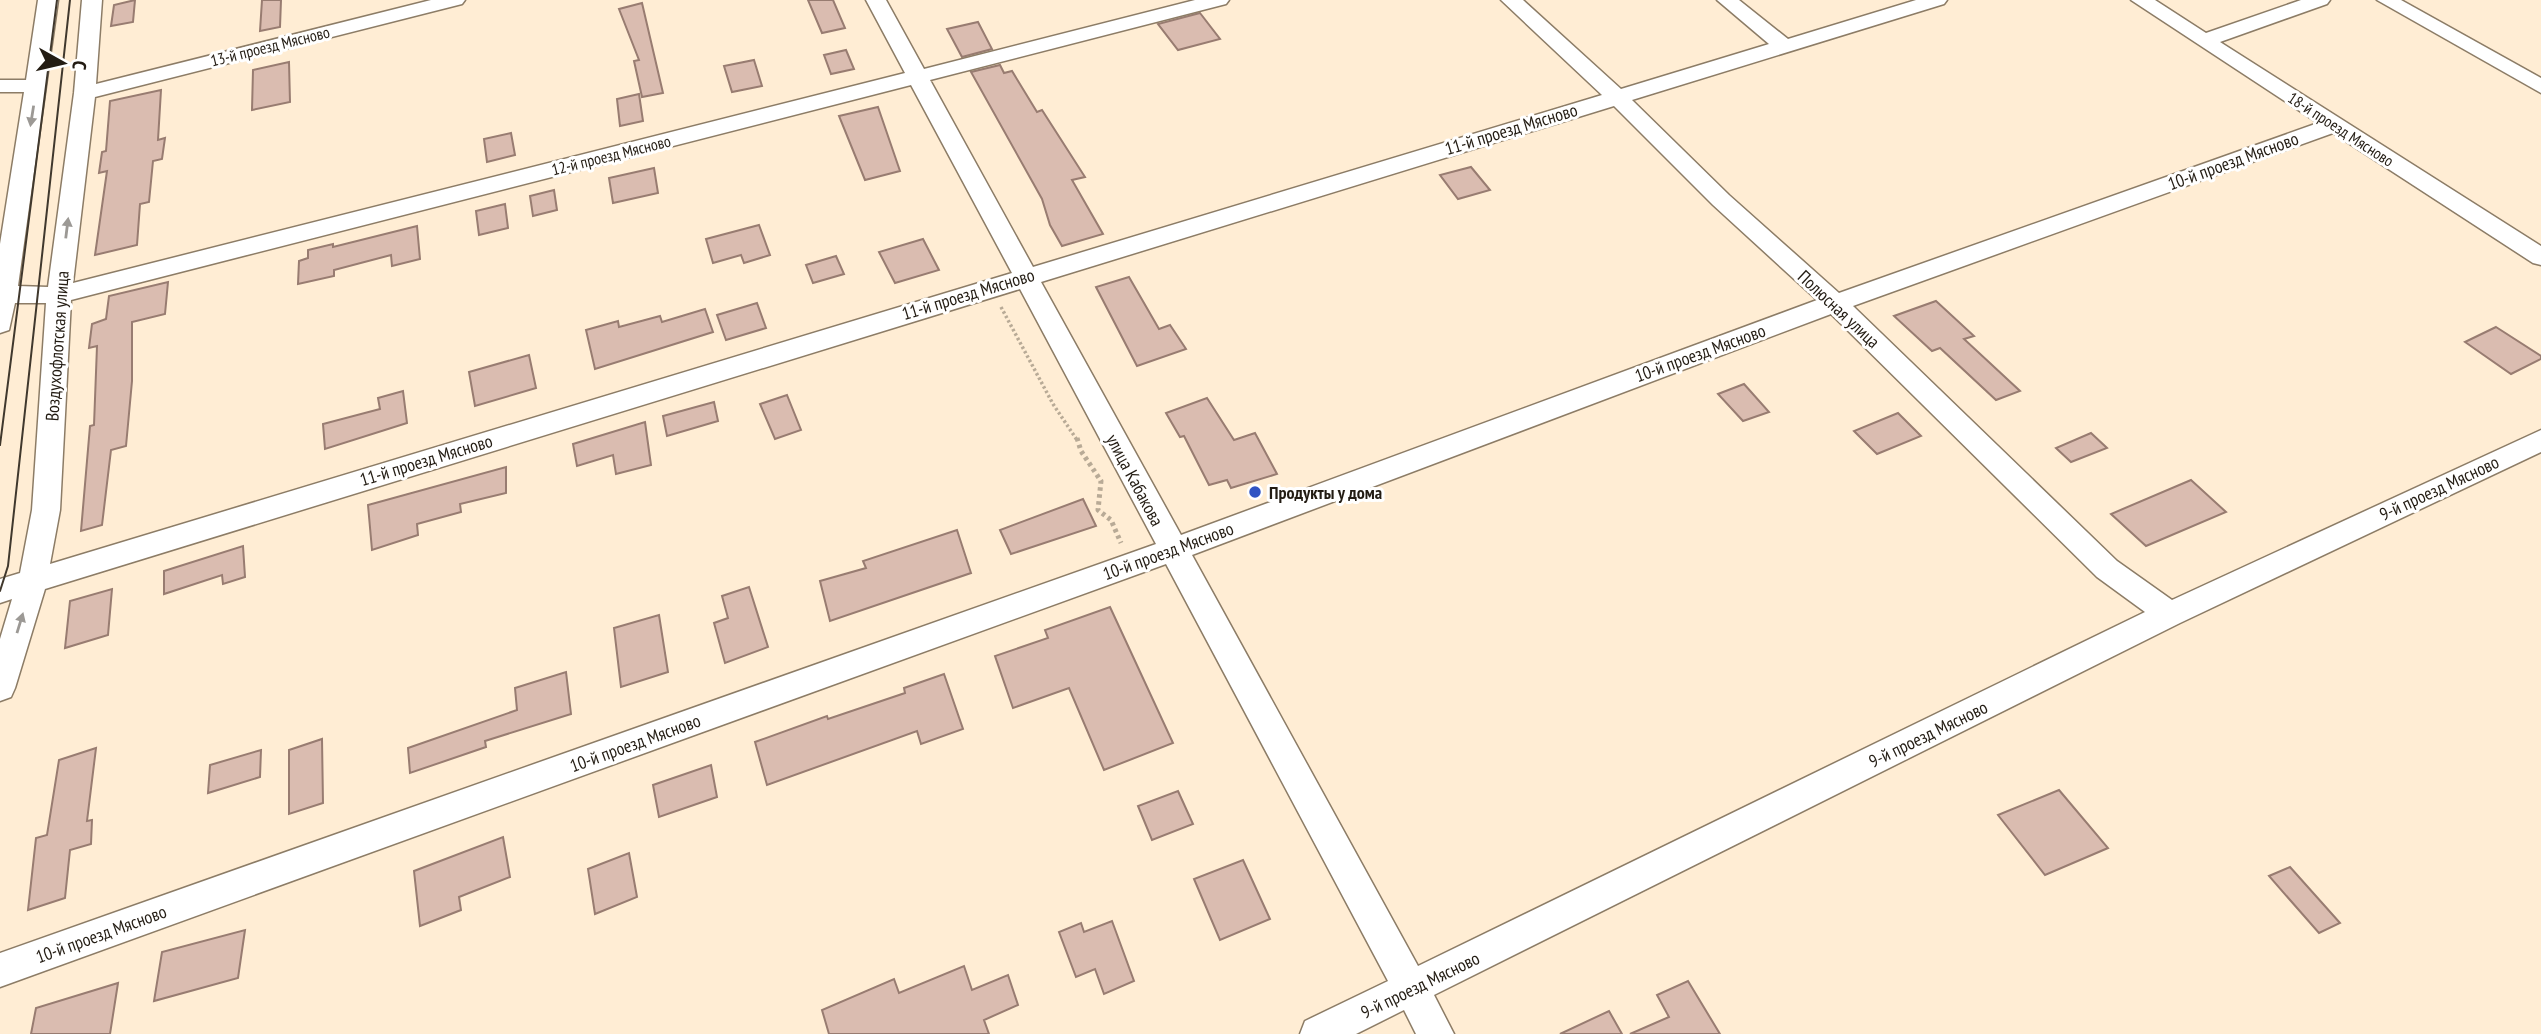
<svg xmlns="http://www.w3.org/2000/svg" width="2541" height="1034" font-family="'PT Sans Narrow',sans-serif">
  <rect width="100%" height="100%" fill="#ffedd4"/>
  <!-- building -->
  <g fill="#dabcb0" stroke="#987c71" stroke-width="2">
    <path d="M135,0L133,22L111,26L114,5Z"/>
    <path d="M262,0H281L280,27L260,31Z"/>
    <path d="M808,0H833L845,28L822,33Z"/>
    <path d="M642,3L663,93L642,97L634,61L639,60L619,9Z"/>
    <path d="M1200,13L1220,39L1178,50L1158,24Z"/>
    <path d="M978,22L992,49L962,57L947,29Z"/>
    <path d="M846,50L854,69L831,74L824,55Z"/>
    <path d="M754,60L762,86L732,92L724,66Z"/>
    <path d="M289,62L290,102L252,110L253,70Z"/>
    <path d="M1000,65L1004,73L1012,71L1037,112L1042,110L1085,177L1072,180L1103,234L1062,246L1050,225L1042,199L971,72Z"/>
    <path d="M161,90L158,140L165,138L162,159L153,161L149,202L140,204L137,245L95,255L107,171L99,173L102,152L106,151L110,101Z"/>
    <path d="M639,94L643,121L620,126L617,99Z"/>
    <path d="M878,107L900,171L865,180L839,116Z"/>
    <path d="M511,133L515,155L487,162L484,139Z"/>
    <path d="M1471,167L1490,190L1458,199L1440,175Z"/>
    <path d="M654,168L658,193L613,203L609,178Z"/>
    <path d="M554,190L557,210L533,216L530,196Z"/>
    <path d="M505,204L508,228L479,235L476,211Z"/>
    <path d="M759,225L770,255L744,263L741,255L713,263L706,239Z"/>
    <path d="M417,226L420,259L392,266L391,255L334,270V276L298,284L299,261L308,258V250L333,244V247Z"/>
    <path d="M923,239L939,270L895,283L879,252Z"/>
    <path d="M836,256L844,274L813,283L806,265Z"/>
    <path d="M1129,277L1159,329L1170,325L1186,349L1137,366L1096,287Z"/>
    <path d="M168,282L165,314L132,322V381L126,446L111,450L102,525L81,531L90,426L94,425L97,346L89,348L92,324L106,319L109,296Z"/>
    <path d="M1936,301L1974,336L1964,339L2020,391L1996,400L1940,348L1932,351L1894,316Z"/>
    <path d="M757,303L766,328L726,340L717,315Z"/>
    <path d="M705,309L713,332L595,369L586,330L618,321L619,327L660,316L662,322Z"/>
    <path d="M2496,327L2541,356V359L2511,374L2465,342Z"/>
    <path d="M529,355L536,388L475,406L469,372Z"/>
    <path d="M1744,384L1769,412L1743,421L1718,394Z"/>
    <path d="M403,391L407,423L325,449L323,424L380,409L378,398Z"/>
    <path d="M787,395L801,430L775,439L760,404Z"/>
    <path d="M1207,398L1234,440L1255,433L1277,474L1231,488L1227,480L1209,485L1184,436L1180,437L1166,413Z"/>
    <path d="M714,402L718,421L667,436L663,416Z"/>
    <path d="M1898,413L1921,436L1877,454L1854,431Z"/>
    <path d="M645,422L651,465L616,474L613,455L577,466L573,444Z"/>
    <path d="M2091,433L2107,448L2071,462L2056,448Z"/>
    <path d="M506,467V493L460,504L461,512L417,524L418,535L372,550L368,505Z"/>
    <path d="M2191,480L2226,512L2146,546L2111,514Z"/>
    <path d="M1083,499L1096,526L1011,554L1000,530Z"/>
    <path d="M957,530L971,573L830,621L820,581L866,568L863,561Z"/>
    <path d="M243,546L245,577L223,584L222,575L164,594V571Z"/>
    <path d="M749,587L768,647L725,663L714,623L728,618L722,596Z"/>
    <path d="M112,589L108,635L65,648L70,601Z"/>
    <path d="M1110,607L1173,743L1104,770L1069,688L1013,708L995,656L1048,638L1045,630Z"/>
    <path d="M659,615L668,672L621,687L614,628Z"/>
    <path d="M566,672L571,714L485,741L486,747L410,773L408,748L517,710L515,688Z"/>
    <path d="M944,674L963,729L921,744L917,731L767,785L755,742L827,716L828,719L905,693L904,688Z"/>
    <path d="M322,739L323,803L289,814V750Z"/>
    <path d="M96,748L87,821L92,820L91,844L70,850L65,898L28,910L36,838L47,835L59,760Z"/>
    <path d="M261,750L260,777L208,793L210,765Z"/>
    <path d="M711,765L717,797L659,817L653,785Z"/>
    <path d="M2059,790L2108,848L2045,875L1998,815Z"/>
    <path d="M1178,791L1193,824L1152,840L1138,806Z"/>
    <path d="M503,837L510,877L459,897L461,910L420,926L414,871Z"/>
    <path d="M629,853L637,897L595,914L588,869Z"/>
    <path d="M1243,860L1270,919L1220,940L1194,879Z"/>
    <path d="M2290,867L2340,923L2319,933L2269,876Z"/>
    <path d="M1112,921L1134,981L1104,994L1095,969L1076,977L1059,932L1081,923L1084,932Z"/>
    <path d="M245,930L238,978L154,1001L162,952Z"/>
    <path d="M964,966L972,990L1008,975L1018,1005L984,1020L989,1034H829L822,1010L894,979L899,993Z"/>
    <path d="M1688,981L1720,1034H1630L1669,1017L1657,995Z"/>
    <path d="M118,983L110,1034H31L36,1008Z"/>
    <path d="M1609,1011L1622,1034H1560Z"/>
  </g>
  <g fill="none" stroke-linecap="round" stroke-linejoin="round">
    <defs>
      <g id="minor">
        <path d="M38,0H58L18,286L48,287L74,93L82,0H102L96,84L431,0H465L462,4L95,97L73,283L905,73L866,0H886L924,69L1195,0H1229L1226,4L930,80L1033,267L1602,95L1501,0H1523L1621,89L1769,44L1717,0H1739L1788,39L1916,0H1947L1944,4L1632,100L1729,195L1839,293L2318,123L2131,0H2155L2206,33L2301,0H2330L2327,4L2220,42L2541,246V265L2533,263L2333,133L1853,306L2117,561L2172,600L2541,430V452L2180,623L1434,995L1454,1034H1416L1404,1010L1356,1034H1300L1305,1021L1388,981L1166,564L0,987V953L1156,544L1020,289L45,589L15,688L11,697L0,701V639L12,599L0,603V579L20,573L32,510L46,303H15L9,330L0,333V244L24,92H0V80H26ZM911,85L1012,273L50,564L60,510L71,300ZM1614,106L1713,205L1817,300L1181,535L1041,282ZM1831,314L2097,577L2145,612L1418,966L1192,555Z"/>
        <path d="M2377,0H2401L2541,78V93Z"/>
      </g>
    </defs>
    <!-- minor casing -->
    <use href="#minor" stroke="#8c7c66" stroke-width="3"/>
    <!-- path-far1 -->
    <path stroke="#b8aa96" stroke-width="3.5" stroke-dasharray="2.5 2.5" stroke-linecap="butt" d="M1001,307L1053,404L1077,440"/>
    <!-- path -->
    <path stroke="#b8aa96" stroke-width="5" stroke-dasharray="3.5 3.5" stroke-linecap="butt" d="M1077,438L1081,451L1101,481L1098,510L1111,520L1121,543"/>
    <!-- minor -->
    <use href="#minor" fill="#fff" fill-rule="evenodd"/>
    <!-- tram -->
    <g stroke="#40382d" stroke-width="2">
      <path d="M0,445L57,0"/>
      <path d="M0,591L8,566L70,0"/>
    </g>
  </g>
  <!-- one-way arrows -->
  <defs><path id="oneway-solid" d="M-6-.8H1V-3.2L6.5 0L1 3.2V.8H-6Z" transform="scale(1.75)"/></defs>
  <g fill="#9c9995">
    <use href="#oneway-solid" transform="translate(32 116) rotate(99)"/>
    <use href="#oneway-solid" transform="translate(67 228) rotate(-83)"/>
    <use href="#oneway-solid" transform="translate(20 623) rotate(-73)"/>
  </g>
  <!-- markers -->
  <circle fill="#3053c3" stroke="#fff" stroke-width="2.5" cx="1255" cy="492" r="7"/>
  <g text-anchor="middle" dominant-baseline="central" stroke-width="6" stroke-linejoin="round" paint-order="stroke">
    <!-- far-street labels -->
    <g font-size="16" fill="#231c13" stroke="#fff">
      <text transform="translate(270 46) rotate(-14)">13-й проезд Мясново</text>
      <text transform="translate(2341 129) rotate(33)">18-й проезд Мясново</text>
      <text transform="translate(611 155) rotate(-14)">12-й проезд Мясново</text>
    </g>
    <!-- street labels -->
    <g font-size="18" fill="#231c13" stroke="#fff">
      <text transform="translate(1511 129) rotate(-17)">11-й проезд Мясново</text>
      <text transform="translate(2233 161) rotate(-20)">10-й проезд Мясново</text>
      <text transform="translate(968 294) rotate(-17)">11-й проезд Мясново</text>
      <text transform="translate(1839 309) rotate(43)">Полюсная улица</text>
      <text transform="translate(57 346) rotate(-86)">Воздухофлотская улица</text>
      <text transform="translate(1700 353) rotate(-20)">10-й проезд Мясново</text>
      <text transform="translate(426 460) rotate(-17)">11-й проезд Мясново</text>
      <text transform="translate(1135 480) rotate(62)">улица Кабакова</text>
      <text transform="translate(2439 488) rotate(-25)">9-й проезд Мясново</text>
      <text transform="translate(1168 551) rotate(-20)">10-й проезд Мясново</text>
      <text transform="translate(1928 734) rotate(-26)">9-й проезд Мясново</text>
      <text transform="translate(635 743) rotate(-20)">10-й проезд Мясново</text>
      <text transform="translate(101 934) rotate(-20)">10-й проезд Мясново</text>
      <text transform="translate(1420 985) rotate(-26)">9-й проезд Мясново</text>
    </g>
    <!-- poi labels -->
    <g font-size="18" font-weight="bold" fill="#231c13" stroke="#fff" text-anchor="start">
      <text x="1269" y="492">Продукты у дома</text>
    </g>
  </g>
  <!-- north arrow -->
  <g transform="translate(63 63) rotate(98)" stroke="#ffffff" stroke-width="5" paint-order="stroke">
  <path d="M0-5L12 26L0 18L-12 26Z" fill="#231c13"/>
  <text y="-10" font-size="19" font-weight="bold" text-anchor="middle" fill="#231c13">С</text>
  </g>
</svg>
